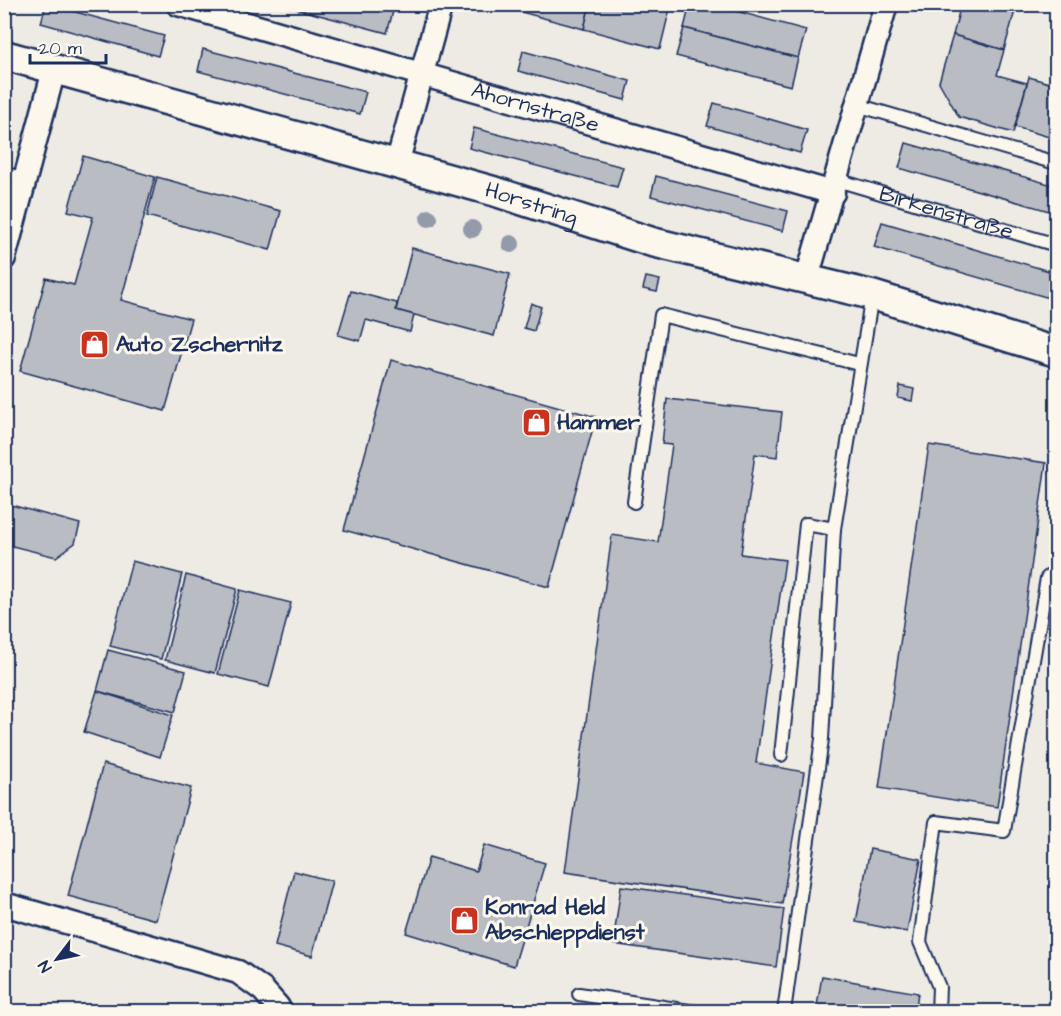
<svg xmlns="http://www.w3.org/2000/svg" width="1061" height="1016" font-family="'Architects Daughter',sans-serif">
  <rect width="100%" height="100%" fill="#eeebe4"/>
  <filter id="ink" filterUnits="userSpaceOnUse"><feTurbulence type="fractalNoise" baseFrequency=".0167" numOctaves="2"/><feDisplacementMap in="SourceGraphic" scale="12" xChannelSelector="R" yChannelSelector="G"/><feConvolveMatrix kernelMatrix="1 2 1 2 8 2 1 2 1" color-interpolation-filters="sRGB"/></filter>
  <g filter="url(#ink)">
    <!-- building -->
    <g fill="#b9bcc3" stroke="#1b2f5e" stroke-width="1.5">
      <path d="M46,4L164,36L158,56L41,23Z"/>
      <path d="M278,4H382L394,8L387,33Z"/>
      <path d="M492,4H590L584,29Z"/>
      <path d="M590,4H671L660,49L584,29Z"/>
      <path d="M690,4H710L806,30L798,58L684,28Z"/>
      <path d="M961,4H1017L1004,50L953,35Z"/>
      <path d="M684,28L798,58L791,86L676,56Z"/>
      <path d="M953,35L1004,50L997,75L1027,83L1013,133L959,117L939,82Z"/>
      <path d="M203,49L366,92L360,114L198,71Z"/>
      <path d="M523,51L630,81L625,100L518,71Z"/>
      <path d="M1029,77L1056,85V139L1015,127Z"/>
      <path d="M714,103L807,130L800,153L707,126Z"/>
      <path d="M474,128L623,167L617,187L469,148Z"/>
      <path d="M906,143L1056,186V213L899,168Z"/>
      <path d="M83,156L155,177L121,300L191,319L165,411L20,371L46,278L74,285L93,217L68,211Z"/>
      <path d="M656,176L788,211L783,231L651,196Z"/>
      <path d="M157,177L281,211L270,250L147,216Z"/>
      <path d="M882,222L1056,273V300L874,247Z"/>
      <path d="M412,248L510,274L494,336L396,310Z"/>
      <path d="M646,277L660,280L657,292L643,289Z"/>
      <path d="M351,291L397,303L396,310L414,315L410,332L366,320L360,341L338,335Z"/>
      <path d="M531,303L541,307L534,331L524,328Z"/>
      <path d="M391,360L596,417L549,587L344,530Z"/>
      <path d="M900,386L914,389L912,401L898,398Z"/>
      <path d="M667,399L782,412L777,457L755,454L741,554L785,560L756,763L804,772L782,904L565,872L612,535L658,542L672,445L662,444Z"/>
      <path d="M929,445L1046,463L997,807L879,788Z"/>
      <path d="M4,503L80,524L75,543L56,557L4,544Z"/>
      <path d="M132,561L182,574L161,659L110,646Z"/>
      <path d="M186,575L237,589L215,673L165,660Z"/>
      <path d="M240,590L291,603L269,687L218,674Z"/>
      <path d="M108,650L186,671L175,712L97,691Z"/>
      <path d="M97,691L173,715L160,757L84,732Z"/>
      <path d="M103,764L191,788L156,920L68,896Z"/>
      <path d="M484,845L545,863L514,966L406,933L429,857L476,871Z"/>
      <path d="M870,849L921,859L907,932L856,922Z"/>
      <path d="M294,871L332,881L312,956L275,946Z"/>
      <path d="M621,886L784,909L776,967L613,944Z"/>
      <path d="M822,976L918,993L915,1012H816Z"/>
    </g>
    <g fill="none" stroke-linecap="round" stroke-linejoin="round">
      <defs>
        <g id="service">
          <path d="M857,105L1056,163"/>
          <path d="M4,173L26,180"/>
          <path id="s1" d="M837,180L1056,245"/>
          <path d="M634,502L661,315L859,364"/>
          <path d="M781,755L806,524L834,529L872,295"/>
          <path d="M579,994L696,1012"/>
          <path d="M784,1012L822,739L834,529"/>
          <path d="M938,1012L939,987L920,942L936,822L1004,831L1047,578L1056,571"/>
        </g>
        <g id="minor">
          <path id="s2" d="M178,4L833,193"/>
          <path d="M397,164L441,4"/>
          <path d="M4,258L54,70"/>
          <path d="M807,278L886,4"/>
          <path d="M4,904L238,972L263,990L278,1007"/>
        </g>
        <g id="tertiary">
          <path id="s3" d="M4,55L493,191L652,242L872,295L1056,352"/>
        </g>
      </defs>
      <!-- service casing -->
      <use href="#service" stroke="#1b2f5e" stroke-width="16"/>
      <!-- minor casing -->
      <use href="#minor" stroke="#1b2f5e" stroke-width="27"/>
      <!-- tertiary casing -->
      <use href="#tertiary" stroke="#1b2f5e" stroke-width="33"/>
      <!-- service -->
      <use href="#service" stroke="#fbf7ec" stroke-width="12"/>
      <!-- minor -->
      <use href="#minor" stroke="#fbf7ec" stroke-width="22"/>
      <!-- tertiary -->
      <use href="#tertiary" stroke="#fbf7ec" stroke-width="28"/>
    </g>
    <!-- trees -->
    <g fill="#939aaa">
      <circle cx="429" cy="218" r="9"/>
      <circle cx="472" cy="229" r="9"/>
      <circle cx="511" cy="244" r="9"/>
    </g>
  </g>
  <!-- icons -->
  <defs>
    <symbol id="shop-square" viewBox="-11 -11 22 22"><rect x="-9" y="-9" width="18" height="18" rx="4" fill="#c8321e" stroke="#fbf7ec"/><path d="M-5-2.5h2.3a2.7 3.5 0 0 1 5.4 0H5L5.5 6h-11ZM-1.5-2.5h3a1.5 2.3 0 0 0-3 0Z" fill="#fff"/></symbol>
  </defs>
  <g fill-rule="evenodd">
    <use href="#shop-square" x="78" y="328" width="33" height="33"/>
    <use href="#shop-square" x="520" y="406" width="33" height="33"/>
    <use href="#shop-square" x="448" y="904" width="33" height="33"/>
  </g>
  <g text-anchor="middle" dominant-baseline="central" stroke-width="6" stroke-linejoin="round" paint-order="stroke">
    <!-- street labels -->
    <g font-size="22" fill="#1b2f5e" stroke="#fbf7ec">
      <text stroke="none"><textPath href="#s2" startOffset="372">Ahornstraße</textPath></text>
      <text stroke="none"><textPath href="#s3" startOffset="548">Horstring</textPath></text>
      <text stroke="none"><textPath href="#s1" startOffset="114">Birkenstraße</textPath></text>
    </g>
    <!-- poi labels -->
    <g font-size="22" font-weight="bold" fill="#1b2f5e" stroke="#fbf7ec" text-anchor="start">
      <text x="116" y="344">Auto Zschernitz</text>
      <text x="557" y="422">Hammer</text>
      <text x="485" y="907">Konrad Held<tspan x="485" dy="25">Abschleppdienst</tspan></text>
    </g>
  </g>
  <!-- margin -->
  <rect width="1061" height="1016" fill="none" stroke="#fbf7ec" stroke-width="24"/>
  <rect x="12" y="12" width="1037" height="992" fill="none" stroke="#1b2f5e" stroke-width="2" filter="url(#ink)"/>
  <!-- north arrow -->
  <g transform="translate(57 959) rotate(238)" stroke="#fbf7ec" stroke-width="4.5" paint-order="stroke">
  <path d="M0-4.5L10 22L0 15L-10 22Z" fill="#1b2f5e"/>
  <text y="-9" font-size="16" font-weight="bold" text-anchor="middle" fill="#1b2f5e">N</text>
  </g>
  <!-- scale -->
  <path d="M30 54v9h76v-9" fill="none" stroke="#1b2f5e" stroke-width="3"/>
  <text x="39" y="54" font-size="18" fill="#1b2f5e" stroke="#fbf7ec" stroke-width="4.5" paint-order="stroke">20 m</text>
</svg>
